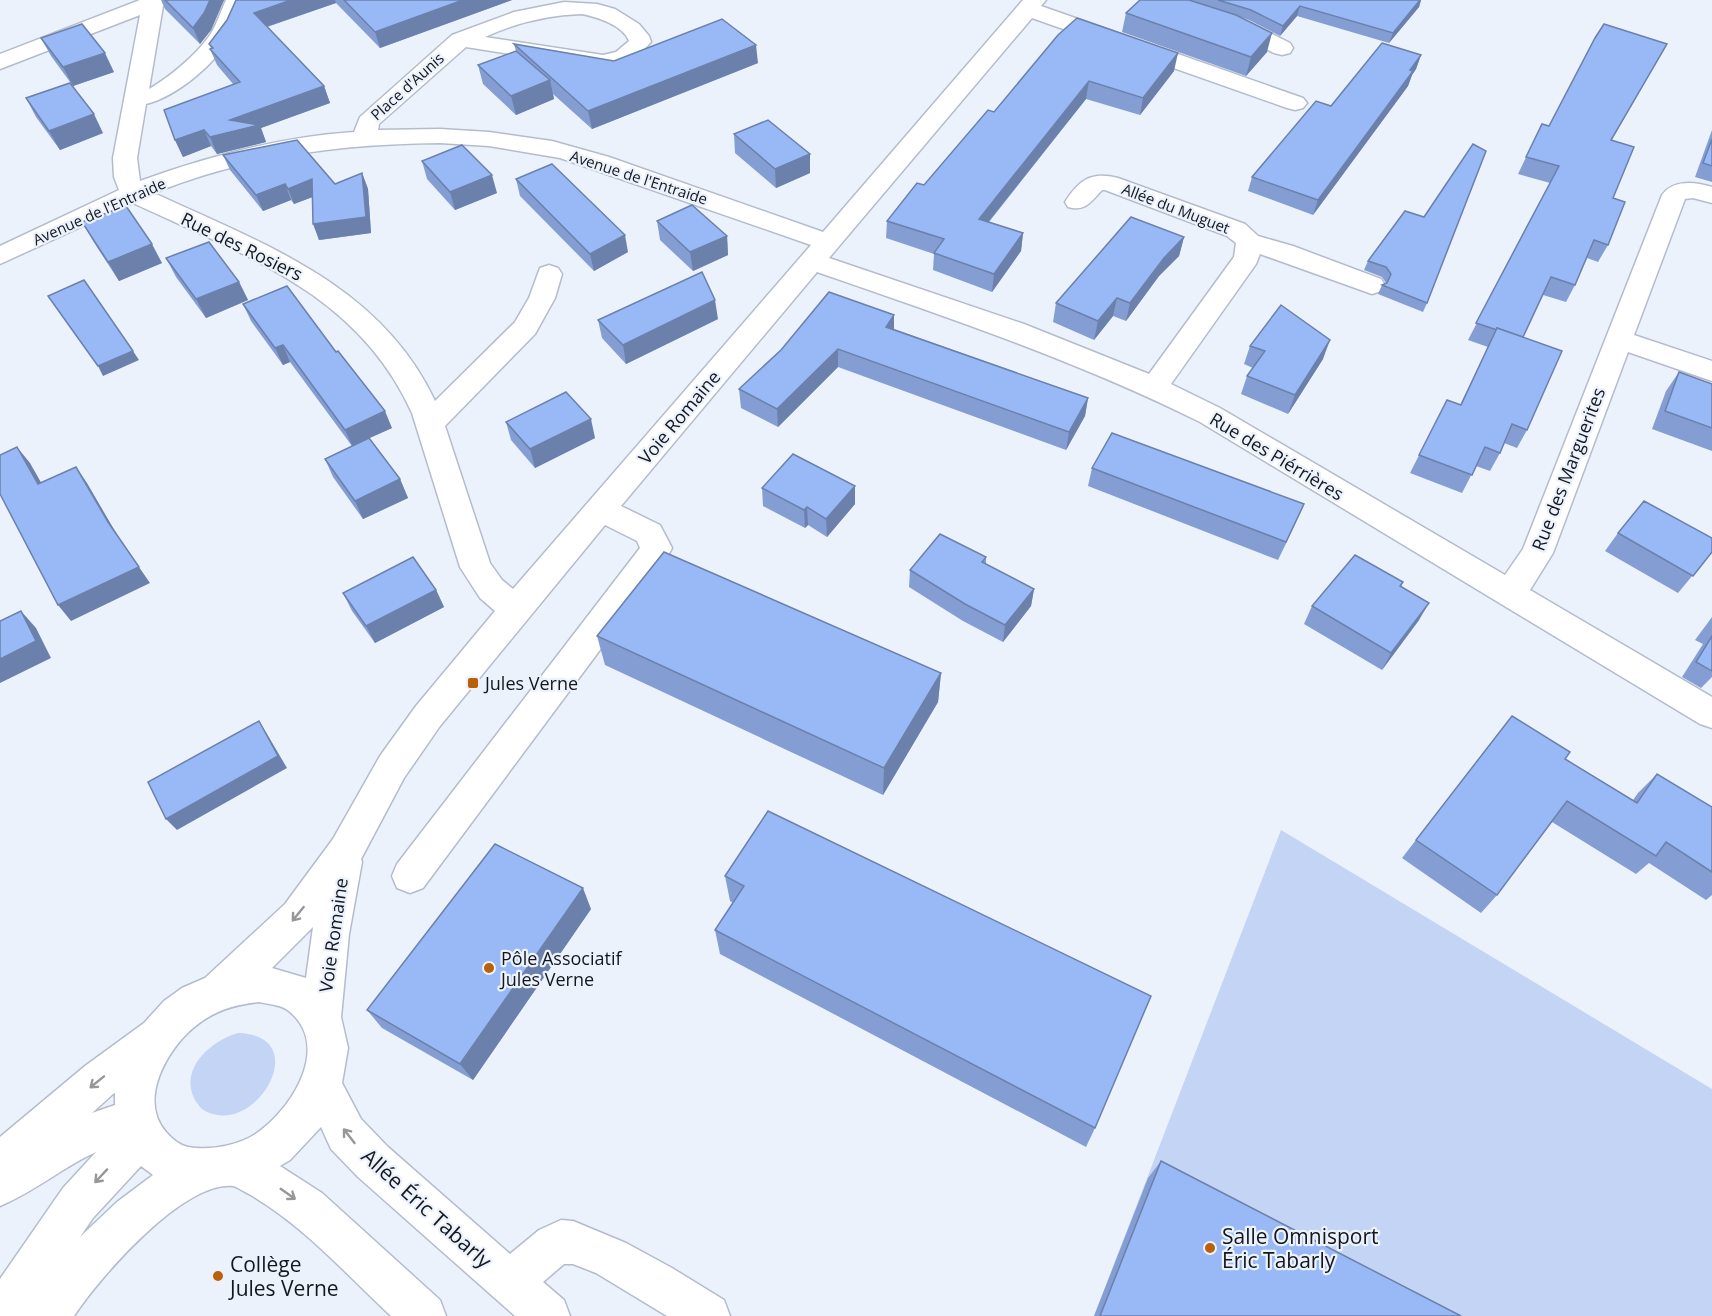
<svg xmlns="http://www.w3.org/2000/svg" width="1712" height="1316" font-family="'Open Sans',sans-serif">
  <rect width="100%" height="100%" fill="#ecf2fc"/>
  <!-- green -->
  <g fill="#c3d4f5">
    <path d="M1281,830L1712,1089V1316H1094Z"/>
    <path d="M238,1033C314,1035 258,1135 207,1112C202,1110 198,1105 195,1100C178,1069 212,1040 238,1033Z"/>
  </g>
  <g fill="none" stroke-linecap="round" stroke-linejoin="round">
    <defs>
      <g id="minor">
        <path d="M140,0H170L163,6L149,89C170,77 196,55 210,35C217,24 221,11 226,0H248C243,11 238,24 232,35C216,63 178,96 146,104L137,158L140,181C209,156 280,137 354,132L360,117L452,35L514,12L564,2L597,4L615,9L639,24L649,36L651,42L632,62L603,69L466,47L379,124L378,130L440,129L489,132L552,141L609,157L823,232L1023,0H1046L1041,6L1303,98L1307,103L1303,108L1295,110L1287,108L1032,18L829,258L1024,324L1149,374L1234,257L1236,243L1227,236L1105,190H1102C1091,202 1085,212 1068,207L1065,202C1079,180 1091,171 1118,178L1245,224L1258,236L1293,246L1381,279L1385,285L1381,291L1372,294L1260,254L1256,264L1171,384L1220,408L1505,575L1523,549L1662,195C1673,179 1696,182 1712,187V203L1693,198L1685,199L1634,335L1712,361V381L1628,352L1553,553L1530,590L1712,697V728L1700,724L1200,422C1077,361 947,317 817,272L621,506L660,525L672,548L663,565L423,888L410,893L397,888L392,876L397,864L640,548L637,541L605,525L440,726L404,778L361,859L362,862L349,934L341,1017L348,1048L342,1083L361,1119L388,1147L510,1254L539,1230L561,1220L573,1221L626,1243L672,1268L724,1300L730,1316H667L596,1273L573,1264H564L543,1282L564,1300L570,1316H515L358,1177L331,1149L321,1127L290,1160L280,1166L322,1193L440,1300L446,1316H391C346,1274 303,1225 249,1194C244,1192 238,1187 233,1186C183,1181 99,1278 74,1316H0V1279L63,1188L96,1152C63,1167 34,1192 0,1206V1137L85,1066L144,1023L164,1001L182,988L205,978L285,904L333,839L380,756L416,706L495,611L480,598L460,567L412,413C358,293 244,255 133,203L0,264V246L119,190L114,177L113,158L140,15L0,69V54ZM582,14C597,17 623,25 629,41L616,52L603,55L485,37C515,23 548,15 582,14ZM440,143L489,146L560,158L811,245L513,589L502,580L490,563L445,426L535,334L555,298L562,274L558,268L549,265L540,268L529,298L515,322L435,401C380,284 263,244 154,193C246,156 341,144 440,143ZM313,927L306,978L272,968ZM259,1002C268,1004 282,1005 289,1011C330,1045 295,1104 261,1130C243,1145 211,1151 188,1147C179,1145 171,1138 166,1132C138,1100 167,1050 193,1028C213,1011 233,1005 259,1002ZM115,1093V1105L92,1113L113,1094ZM141,1166L153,1175L117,1202L80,1237L93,1218Z"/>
        <path d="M1147,0H1179L1248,22L1290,43L1293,48L1290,53L1282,55L1274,53L1232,32L1150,5Z"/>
      </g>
    </defs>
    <!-- minor casing -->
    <use href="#minor" stroke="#b4bccc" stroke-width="3"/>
    <!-- minor -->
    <use href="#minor" fill="#fff" fill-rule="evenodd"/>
  </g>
  <!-- wall -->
  <g fill="#849ed4">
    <path d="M161,0H224L211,30L200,44L165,9Z"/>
    <path d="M236,0H512L380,48L336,3L267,27L324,86L330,103L261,128L266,142L217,154L211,146L183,157L175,140L233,84L217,65L210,49L211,48L209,44L227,20Z"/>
    <path d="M1140,0H1421L1419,7L1389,43L1297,16L1280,36L1249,20L1238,16L1267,52L1246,76L1122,32L1126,13Z"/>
    <path d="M1058,35L1174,71L1140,115L1086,99L989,222L1023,233L1021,251L992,292L933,270L934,254L886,238L887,221L924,185L994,112Z"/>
    <path d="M41,38L114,72L73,86L51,56Z"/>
    <path d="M514,44L614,61L758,63L592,129L553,94L554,99L516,115L483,84L478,65L516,51Z"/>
    <path d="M1667,44L1611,140L1613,198L1608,245L1598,262L1587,258L1575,285L1566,302L1543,295L1523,337L1527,430L1517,448L1504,443L1500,453L1490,471L1476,466L1462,493L1410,473L1447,400L1460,405L1488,347L1468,340L1550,183L1518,174L1542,124L1549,126Z"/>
    <path d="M1421,55L1416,69L1412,75L1408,86L1313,215L1248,191L1252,177L1331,106Z"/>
    <path d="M26,98L103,133L60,150L36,117Z"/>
    <path d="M1712,130V182L1695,177Z"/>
    <path d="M734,134L810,154V173L776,188L735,153Z"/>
    <path d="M223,155L335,184L362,173L368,189L371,233L319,240L312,197L294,204L291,200L263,211L230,170Z"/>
    <path d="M422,161L497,193L455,210L427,179Z"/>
    <path d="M516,179L628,252L594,271L520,196Z"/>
    <path d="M1405,211L1427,303L1423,312L1378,294L1382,285L1386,283L1382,277L1364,270L1368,261Z"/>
    <path d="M657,221L727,236L728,255L693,271L660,240Z"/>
    <path d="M82,222L162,263L119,281L93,241Z"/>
    <path d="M1184,237L1179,256L1159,276L1126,321L1113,316L1094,340L1053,322L1056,303Z"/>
    <path d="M166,258L239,282L248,300L206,318L176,277Z"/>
    <path d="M243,304L392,428L369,438L400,479L408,498L363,519L333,477L325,459L352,446L290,362L283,365L251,321Z"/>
    <path d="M894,315V329L1088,398L1085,416L1066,450L838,367L778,427L741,408L739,389Z"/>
    <path d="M718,319L626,364L602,338L598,320Z"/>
    <path d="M1250,346L1323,359L1288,414L1241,394L1247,376L1253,368L1244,364Z"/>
    <path d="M1679,372L1712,384V451L1652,429L1666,391Z"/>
    <path d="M506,422L595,438L535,468L511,440Z"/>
    <path d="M1092,468L1304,504L1278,560L1088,486Z"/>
    <path d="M855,486V504L827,537L808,525L805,528L763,506L762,488Z"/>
    <path d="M1618,533L1712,552L1678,593L1605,551Z"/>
    <path d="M986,557V564L1034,589L1031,606L1003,642L963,621L909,587L910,570Z"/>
    <path d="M1403,582L1401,587L1419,620L1382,670L1304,624L1312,606Z"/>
    <path d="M436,590L444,607L375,643L352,611L343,593Z"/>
    <path d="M1712,617V677L1701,688L1682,677L1703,644L1695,640Z"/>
    <path d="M597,636L941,673L938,702L883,795L605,665Z"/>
    <path d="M1512,716L1565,759L1633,800L1638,793L1657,774L1712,807V895L1706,900L1649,863L1636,874L1552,822L1497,895L1481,913L1402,858Z"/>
    <path d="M768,811L1095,1128L1086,1147L720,954L715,930L733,903L730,901L725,876Z"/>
    <path d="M591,909L473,1080L382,1028L367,1010Z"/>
    <path d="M1161,1161L1461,1316H1094L1148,1178Z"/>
  </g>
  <!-- shaded-wall -->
  <g fill="#6b81ac">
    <path d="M210,0H224L211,30L200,44L193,28Z"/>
    <path d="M291,0H335L336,3L260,29L254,13Z"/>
    <path d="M463,0H512L380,48L375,32Z"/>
    <path d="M1420,0H1421L1419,7L1389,43L1393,33Z"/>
    <path d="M1300,6L1297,16L1280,36L1283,26Z"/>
    <path d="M1272,33L1267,52L1246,76L1251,57Z"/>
    <path d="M1667,44L1657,61L1602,157L1611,140Z"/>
    <path d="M756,45L758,63L592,129L588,111Z"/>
    <path d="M105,53L114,72L73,86L63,67Z"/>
    <path d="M1178,53L1174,71L1140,115L1143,98Z"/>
    <path d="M1421,55L1416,69L1412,75L1408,86L1313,215L1318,200Z"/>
    <path d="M550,80L554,99L516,115L511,96Z"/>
    <path d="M1089,81L1086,99L977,236L979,219Z"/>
    <path d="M324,86L330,103L261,128L266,142L217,154L210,137L230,120Z"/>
    <path d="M94,114L103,133L60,150L49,131Z"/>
    <path d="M204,130L211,146L183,157L175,140Z"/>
    <path d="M810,154V173L776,188L775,169Z"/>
    <path d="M362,173L368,189L371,233L319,240L313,224Z"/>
    <path d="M492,175L497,193L455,210L450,192Z"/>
    <path d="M312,179L318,195L294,204L288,189Z"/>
    <path d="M285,184L291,200L263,211L256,195Z"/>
    <path d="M1023,233L1021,251L992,292L994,274Z"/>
    <path d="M625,235L628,252L594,271L590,254Z"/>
    <path d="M727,236L728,255L693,271L690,252Z"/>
    <path d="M1184,237L1179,256L1159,276L1126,321L1130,303L1164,258Z"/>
    <path d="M152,244L162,263L119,281L108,262Z"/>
    <path d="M239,282L248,300L206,318L196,299Z"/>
    <path d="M1117,298L1113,316L1094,340L1098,321Z"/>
    <path d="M715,300L718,319L626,364L623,345Z"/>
    <path d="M894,315V334L886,327Z"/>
    <path d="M1330,340L1323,359L1288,414L1295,395Z"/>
    <path d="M283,345L290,362L283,365L275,348Z"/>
    <path d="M838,349V367L778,427L777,409Z"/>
    <path d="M133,351L139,360L103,376L98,366Z"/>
    <path d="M1088,398L1085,416L1066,450L1069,432Z"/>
    <path d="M385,411L392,428L352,446L345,430Z"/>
    <path d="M591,419L595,438L535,468L530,449Z"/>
    <path d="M17,447L30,463L51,500L38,484Z"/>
    <path d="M76,467L87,483L119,538L150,583L71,621L58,605L108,522Z"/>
    <path d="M400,479L408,498L363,519L355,501Z"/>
    <path d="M855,486V504L827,537L826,519Z"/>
    <path d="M1304,504L1296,522L1278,560L1286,542Z"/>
    <path d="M807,507L808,525L805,528L804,510Z"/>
    <path d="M1034,589L1031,606L1003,642L1005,625Z"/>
    <path d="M436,590L444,607L375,643L366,626Z"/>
    <path d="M1429,603L1419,620L1382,670L1391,653Z"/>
    <path d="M21,611L36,628L51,658L0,683V659Z"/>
    <path d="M941,673L938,702L883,795L884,768Z"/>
    <path d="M259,721L267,734L287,768L177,830L166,819Z"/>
    <path d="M583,888L591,909L473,1080L460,1064Z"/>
  </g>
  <!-- building -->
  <g fill="#99b8f6" stroke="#6b81ac" stroke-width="1.5">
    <path d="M165,0H210L204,13L193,28Z"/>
    <path d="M236,0H291L254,13L324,86L230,120L259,125L210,137L204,130L175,140L164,110L240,82L210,49L213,48L209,44L227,20Z"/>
    <path d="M344,0H463L375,32Z"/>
    <path d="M1140,0H1189L1236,15L1272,33L1251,57L1126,13Z"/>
    <path d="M1218,0H1420L1393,33L1300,6L1283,26L1251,10Z"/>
    <path d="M1077,18L1178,53L1143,98L1089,81L979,219L1023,233L994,274L934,253L944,239L887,221L917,183L924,185L988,110L994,112L1058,35Z"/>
    <path d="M722,19L756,45L588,111L514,44L614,61Z"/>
    <path d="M82,24L105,53L63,67L41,38Z"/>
    <path d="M1604,24L1667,44L1611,140L1634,147L1613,198L1625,202L1608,245L1594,240L1575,285L1551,277L1523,337L1497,328V330L1476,323L1559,166L1526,157L1542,124L1549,126L1595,38Z"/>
    <path d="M1382,43L1421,55L1410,70L1413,71L1318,200L1252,177L1316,101L1331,106Z"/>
    <path d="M516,51L550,80L511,96L478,65Z"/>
    <path d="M70,83L94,114L49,131L26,98Z"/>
    <path d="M768,120L810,154L775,169L734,134Z"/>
    <path d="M1712,139V166L1703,163Z"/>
    <path d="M297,140L335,184L362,173L366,217L313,224L312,179L288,189L285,184L256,195L223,155Z"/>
    <path d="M1473,144L1486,151L1427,303L1382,285L1387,283L1391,274L1386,267L1368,261L1405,211L1424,217Z"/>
    <path d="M462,145L492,175L450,192L422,161Z"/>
    <path d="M552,164L625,235L590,254L516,179Z"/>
    <path d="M692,205L727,236L690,252L657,221Z"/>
    <path d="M126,206L152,244L108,262L82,222Z"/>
    <path d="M1131,217L1184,237L1164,258L1130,303L1117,298L1098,321L1056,303Z"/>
    <path d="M209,242L239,282L196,299L166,258Z"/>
    <path d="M702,272L715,300L623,345L598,320Z"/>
    <path d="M84,280L133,351L98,366L48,296Z"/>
    <path d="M287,286L336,352L338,351L385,411L345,430L283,345L275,348L243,304Z"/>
    <path d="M829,292L894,315L886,327L1088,398L1069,432L838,349L777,409L739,389L781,350Z"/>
    <path d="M1281,305L1330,340L1295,395L1247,376L1265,351L1250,346Z"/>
    <path d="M1497,328L1562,351L1527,430L1512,424L1500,453L1485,447L1472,475L1419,455L1447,400L1461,405Z"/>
    <path d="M1679,372L1712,384V428L1665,411Z"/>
    <path d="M566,392L591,419L530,449L506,422Z"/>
    <path d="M1112,433L1304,504L1286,542L1092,468Z"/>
    <path d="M369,438L400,479L355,501L325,459Z"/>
    <path d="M17,447L38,484L76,467L108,522L139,567L58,605L0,494V455Z"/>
    <path d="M793,454L855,486L826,519L807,507L804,510L762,488Z"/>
    <path d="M1644,501L1712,538V552L1693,576L1618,533Z"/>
    <path d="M940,534L986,557L982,562L1034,589L1005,625L965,604L910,570Z"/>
    <path d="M664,552L941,673L884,768L597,636Z"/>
    <path d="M1355,555L1403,582L1400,586L1429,603L1391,653L1312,606Z"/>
    <path d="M413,557L436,590L366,626L343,593Z"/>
    <path d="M21,611L36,641L0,659V621Z"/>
    <path d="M1712,636V671L1696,662Z"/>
    <path d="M1512,716L1570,752L1565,759L1637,803L1657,774L1712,807V872L1666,842L1656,856L1567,801L1497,895L1416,840Z"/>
    <path d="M259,721L278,756L166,819L148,782Z"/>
    <path d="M768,811L1151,996L1095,1128L715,930L744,886L725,876Z"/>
    <path d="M495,844L583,888L460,1064L367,1010Z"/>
    <path d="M1161,1161L1461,1316H1100Z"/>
  </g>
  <!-- one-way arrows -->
  <defs><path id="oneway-shaft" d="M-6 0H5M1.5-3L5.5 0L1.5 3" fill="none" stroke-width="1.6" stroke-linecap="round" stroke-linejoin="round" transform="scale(1.5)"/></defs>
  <g stroke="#959799">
    <use href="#oneway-shaft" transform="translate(298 914) rotate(129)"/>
    <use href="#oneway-shaft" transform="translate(97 1082) rotate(141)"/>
    <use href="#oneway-shaft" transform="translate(349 1136) rotate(-128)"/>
    <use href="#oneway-shaft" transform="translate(101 1176) rotate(133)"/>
    <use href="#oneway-shaft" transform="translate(288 1194) rotate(35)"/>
  </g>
  <!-- markers -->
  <g fill="#bb5f09" stroke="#ecf2fc" stroke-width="2">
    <rect x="467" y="677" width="12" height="12" rx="3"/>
    <circle cx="489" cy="968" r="6"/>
    <circle cx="1210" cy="1248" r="6"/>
    <circle cx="218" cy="1276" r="6"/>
  </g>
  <g text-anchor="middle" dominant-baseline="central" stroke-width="4.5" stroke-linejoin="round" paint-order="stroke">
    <!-- far-street labels -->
    <g font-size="15" fill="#14171d" stroke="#ecf2fc">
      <text transform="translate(407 86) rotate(-42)">Place d'Aunis</text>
      <text transform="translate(639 177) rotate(18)">Avenue de l'Entraide</text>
      <text transform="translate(1176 208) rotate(21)">Allée du Muguet</text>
      <text transform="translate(99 211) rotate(-24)">Avenue de l'Entraide</text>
    </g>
    <!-- street labels -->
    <g font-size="18" fill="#14171d" stroke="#ecf2fc">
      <text transform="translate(242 246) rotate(26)">Rue des Rosiers</text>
      <text transform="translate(679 417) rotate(-50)">Voie Romaine</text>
      <text transform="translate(1277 456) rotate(31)">Rue des Piérrières</text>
      <text transform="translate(1568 469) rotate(-69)">Rue des Marguerites</text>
      <text transform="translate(333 935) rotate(-82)">Voie Romaine</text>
    </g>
    <!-- poi labels -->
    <g font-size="18" fill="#14171d" stroke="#ecf2fc" text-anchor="start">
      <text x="485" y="683">Jules Verne</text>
      <text x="501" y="958">Pôle Associatif<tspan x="501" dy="21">Jules Verne</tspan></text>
    </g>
    <!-- near-street labels -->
    <g font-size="21" fill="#14171d" stroke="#ecf2fc">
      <text transform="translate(427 1208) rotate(42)">Allée Éric Tabarly</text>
    </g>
    <!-- near-poi labels -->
    <g font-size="21" fill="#14171d" stroke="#ecf2fc" text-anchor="start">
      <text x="1222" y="1236">Salle Omnisport<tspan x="1222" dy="24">Éric Tabarly</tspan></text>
      <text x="230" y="1264">Collège<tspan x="230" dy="24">Jules Verne</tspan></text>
    </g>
  </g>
</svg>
